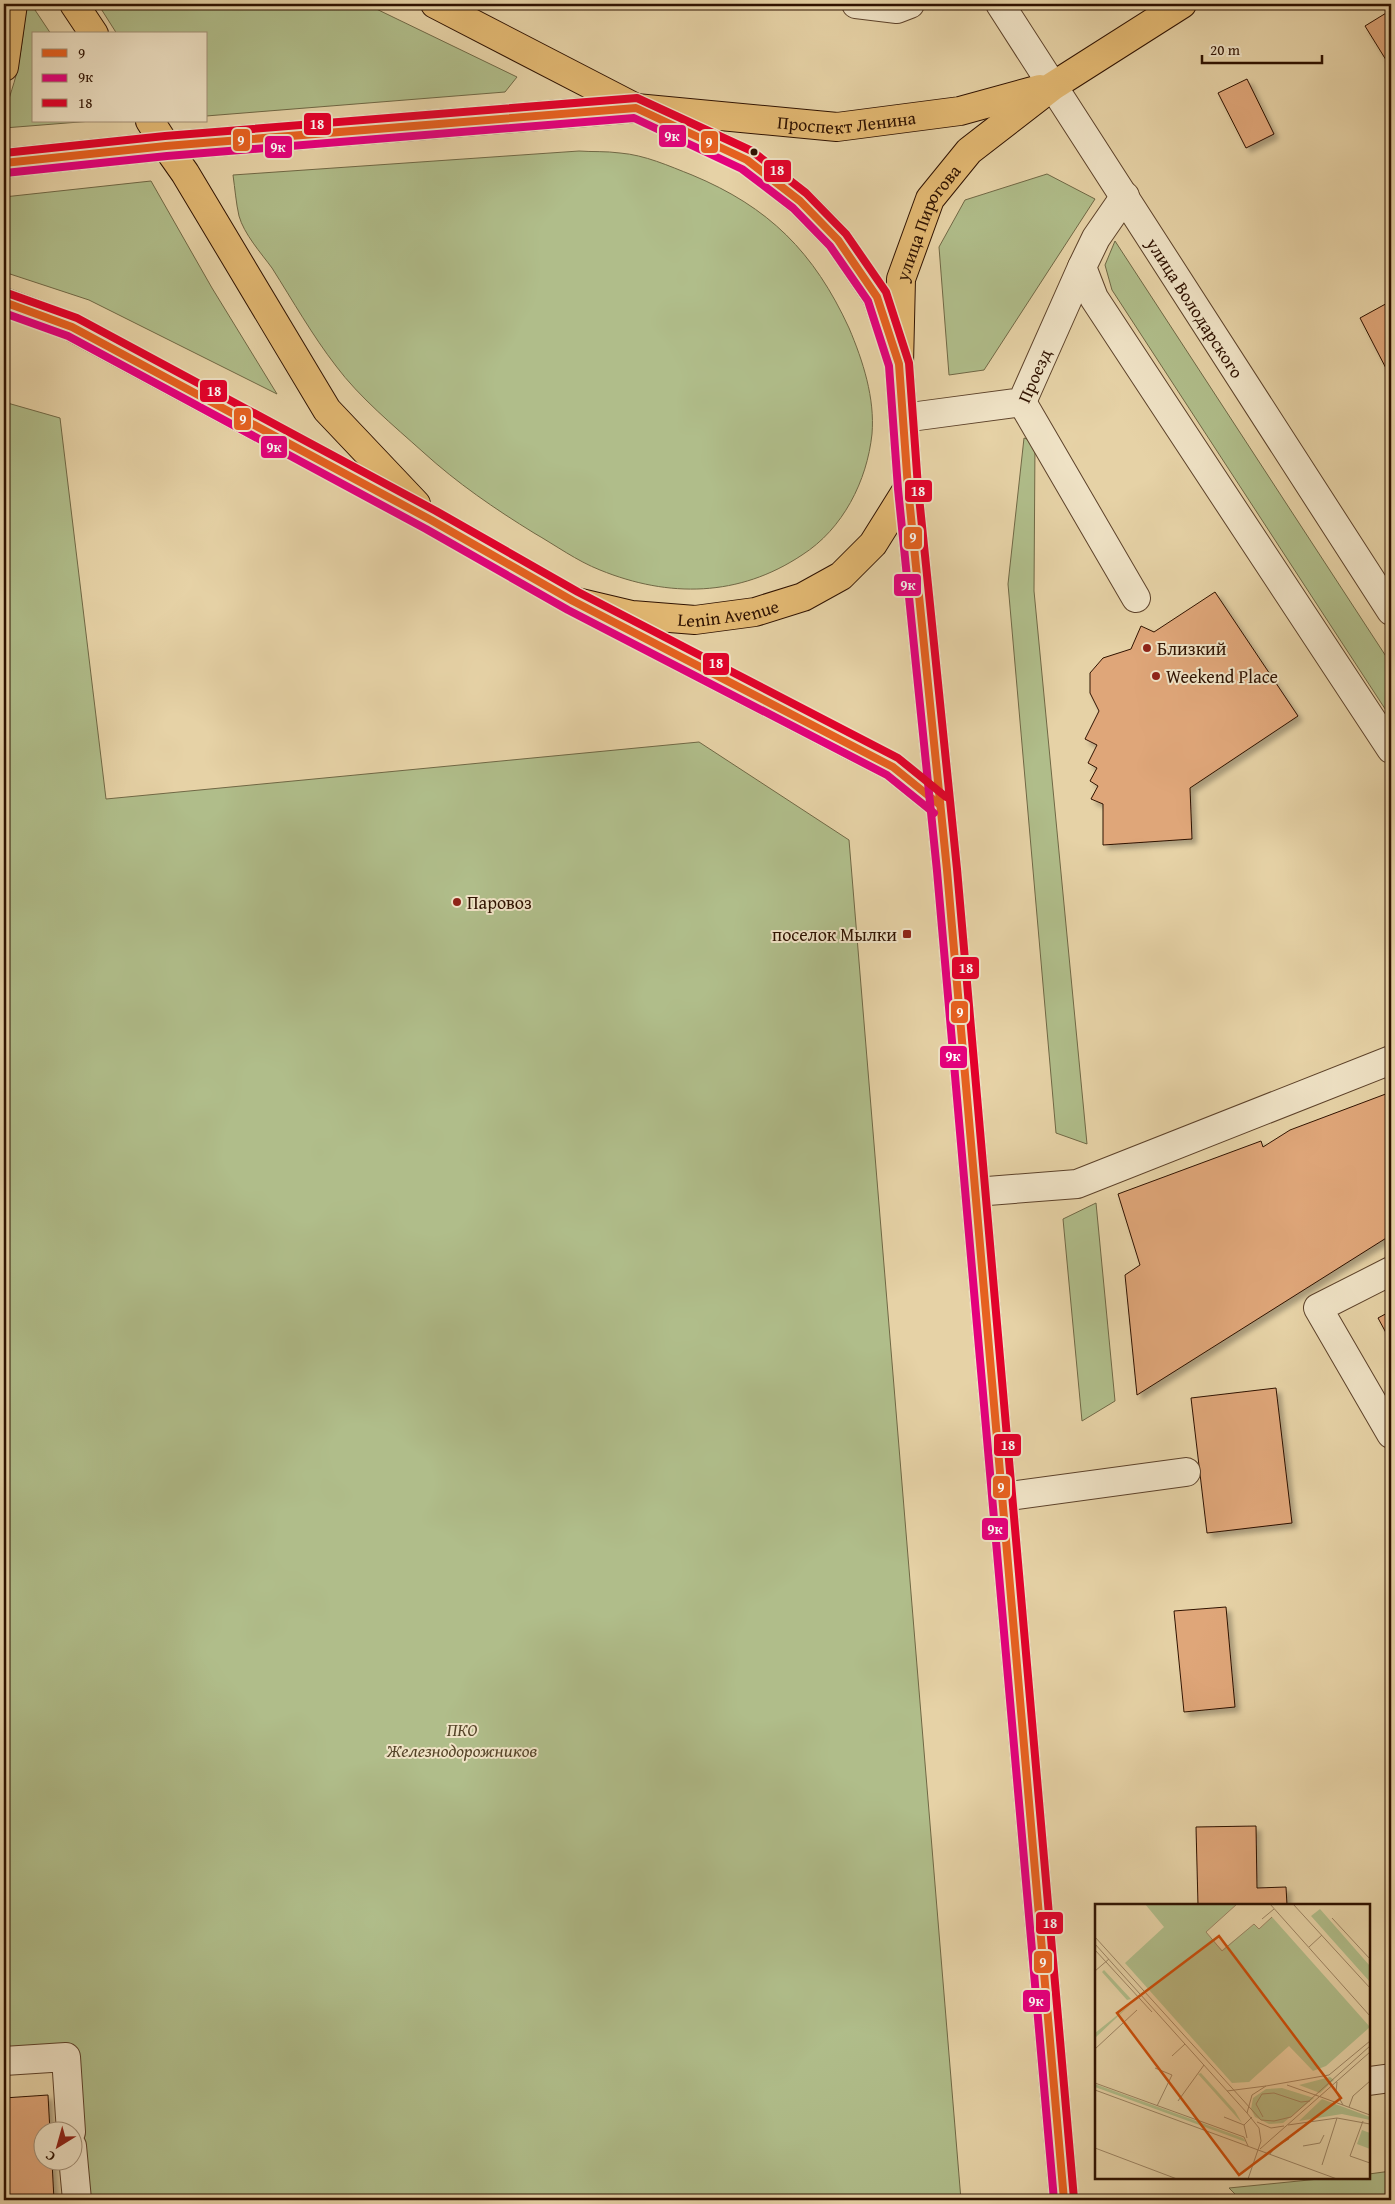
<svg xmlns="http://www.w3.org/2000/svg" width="1395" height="2204" font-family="'Gentium Book Plus',serif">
  <defs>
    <filter id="shadow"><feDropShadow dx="4.5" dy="4.5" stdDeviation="2.5" flood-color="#0004"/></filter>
  </defs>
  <rect width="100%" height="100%" fill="#e6d2a6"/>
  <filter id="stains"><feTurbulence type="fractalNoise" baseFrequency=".004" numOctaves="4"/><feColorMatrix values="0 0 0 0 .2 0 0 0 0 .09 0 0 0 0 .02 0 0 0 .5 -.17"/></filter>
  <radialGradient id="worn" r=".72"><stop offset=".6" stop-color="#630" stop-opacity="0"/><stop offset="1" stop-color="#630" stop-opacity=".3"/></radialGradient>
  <!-- green -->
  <g fill="#b0bd8a" stroke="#706845">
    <path d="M27,4H31L51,34H34V121H92L4,128C4,106 14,88 18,67C22,46 24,25 27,4Z"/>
    <path d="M98,4H366L517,77L505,92L206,116V34H117Z"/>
    <path d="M579,151C592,152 606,151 620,153C645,155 669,166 692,175C769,207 814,252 849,328C863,361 875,398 872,434C867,481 843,529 802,555C739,597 669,598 600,570C577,561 555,545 534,533C495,509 457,483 423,452C394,426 359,397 336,366C312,335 293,301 272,268C261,253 244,234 239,216C236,203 235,189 233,175Z"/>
    <path d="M1047,174L1095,199L984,370L949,375L939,247L965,200Z"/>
    <path d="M151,181L212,288L277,394L89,300L4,272V197Z"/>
    <path d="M1115,241L1391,664V718L1112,290L1105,265Z"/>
    <path d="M4,402L60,418L106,799L699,742L849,840L961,2200H77L66,2057L4,2061Z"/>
    <path d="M1024,438L1035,442L1034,591L1087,1144L1056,1133L1008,584Z"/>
    <path d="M1096,1203L1115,1401L1082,1421L1063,1219Z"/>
    <path d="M1391,2171V2200H1309L1298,2196L1270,2200H1241L1229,2188L1329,2178H1369V2174Z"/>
  </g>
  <!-- building -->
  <g fill="#dfa679" stroke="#2f1200" filter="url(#shadow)">
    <path d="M1391,10V68L1365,26Z"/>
    <path d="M1247,79L1274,134L1246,148L1218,93Z"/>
    <path d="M1391,301V375L1390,376L1360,318Z"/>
    <path d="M1215,592L1298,716L1190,788L1192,839L1103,845V804L1091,799L1098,786L1090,781L1097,768L1088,763L1097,745L1085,739L1099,711L1090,693V673L1103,658L1131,649L1141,626L1154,632Z"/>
    <path d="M1391,1092V1235L1137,1395L1125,1275L1140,1265L1118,1194L1261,1141L1263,1147L1290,1130Z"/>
    <path d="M1391,1311V1342L1378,1318Z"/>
    <path d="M1276,1388L1292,1523L1207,1533L1191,1398Z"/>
    <path d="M1226,1607L1235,1707L1184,1712L1174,1611Z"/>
    <path d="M1256,1826L1257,1888L1286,1887L1287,1905H1198L1196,1827Z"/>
    <path d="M48,2095L50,2132H42V2162H52L54,2200H4V2098Z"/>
  </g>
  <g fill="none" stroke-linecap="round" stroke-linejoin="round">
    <defs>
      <g id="minor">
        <path d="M856,4L897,9L910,4"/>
        <path id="s1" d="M1000,4L1391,611"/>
        <path d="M1125,196L1096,238L1082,267L1094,298L1391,749"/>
        <path d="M1022,402L1136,598"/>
        <path id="s2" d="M903,418L1022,402L1082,267"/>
        <path d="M975,1192L1077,1184L1391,1060"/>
        <path d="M1391,1271L1318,1308L1391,1434"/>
        <path d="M1002,1497L1186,1472"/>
        <path d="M4,2061L66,2057L71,2132"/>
        <path d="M1369,2081L1391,2078"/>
        <path d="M72,2146L77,2200"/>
      </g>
      <g id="major">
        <path d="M74,4L94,34"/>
        <path d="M435,4L636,108"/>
        <path d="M4,67L13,4"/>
        <path d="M150,121L166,146"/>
        <path d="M908,488L947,870L1064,2200"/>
        <path d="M588,609L893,767L940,805"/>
      </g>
      <g id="highway">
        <path d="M654,116L747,160L800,201L838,240L877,297L894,348"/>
        <path d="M166,146L185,173L327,410L416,504"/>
        <path id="s3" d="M4,163L166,146L636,108L837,127L960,111L1040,89"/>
        <path id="s4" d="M4,302L72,327L431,520L573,601L632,615L695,620L755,612L803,597L841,576L873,544L908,488L899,364L901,279L930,199L969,151L1053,86L1182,4"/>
      </g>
    </defs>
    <!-- minor casing -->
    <use href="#minor" stroke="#5d422a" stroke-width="30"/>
    <!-- major casing -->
    <use href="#major" stroke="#2f1200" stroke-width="30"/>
    <!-- highway casing -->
    <use href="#highway" stroke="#2f1200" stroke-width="30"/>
    <!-- minor -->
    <use href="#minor" stroke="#efe2c5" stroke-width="28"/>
    <!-- major -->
    <use href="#major" stroke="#e3b973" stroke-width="28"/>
    <!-- highway -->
    <use href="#highway" stroke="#e3b973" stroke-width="28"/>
    <defs>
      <g id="bus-1">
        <path d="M4,163L166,146L636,108L747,160L800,201L838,240L877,297L899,364L908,488L947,870L1064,2200"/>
        <path d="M4,302L72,327L431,520L573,601L893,767L940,805"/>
      </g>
      <g id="bus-2">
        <path d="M5,173L167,156L634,118L742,169L793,208L830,246L868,301L889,366L898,489L937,871L1054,2200"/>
        <path d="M4,313L68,336L426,529L568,610L887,775L934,813"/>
      </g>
      <g id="bus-3">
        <path d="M4,153L165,136L637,98L752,151L806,193L846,234L886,292L909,363L918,487L957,869L1074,2199"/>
        <path d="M7,293L77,318L436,511L578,592L898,758L946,797"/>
      </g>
    </defs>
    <!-- bus-1 casing -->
    <use href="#bus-1" stroke="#efe2c5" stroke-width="11"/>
    <!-- bus-2 casing -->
    <use href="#bus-2" stroke="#efe2c5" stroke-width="11"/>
    <!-- bus-3 casing -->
    <use href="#bus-3" stroke="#efe2c5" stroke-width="11"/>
    <!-- bus-1 -->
    <use href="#bus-1" stroke="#e86120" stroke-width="8"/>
    <!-- bus-2 -->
    <use href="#bus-2" stroke="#e5007d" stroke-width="8"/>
    <!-- bus-3 -->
    <use href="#bus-3" stroke="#e4002b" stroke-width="8"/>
  </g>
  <!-- markers -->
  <circle fill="#2f1200" stroke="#efe2c5" stroke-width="2" cx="754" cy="152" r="4.5"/>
  <g fill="#8f2418" stroke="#efe2c5" stroke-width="2">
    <circle cx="1147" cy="648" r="5"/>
    <circle cx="1156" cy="676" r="5"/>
    <circle cx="457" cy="902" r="5"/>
    <rect x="902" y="929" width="10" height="10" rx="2.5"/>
  </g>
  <g text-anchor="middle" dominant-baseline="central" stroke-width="4" stroke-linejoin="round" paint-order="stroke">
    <!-- street labels -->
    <g font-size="18" fill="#2f1200" stroke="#efe2c5">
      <text stroke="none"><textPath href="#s3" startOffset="846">Проспект Ленина</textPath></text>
      <text stroke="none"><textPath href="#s4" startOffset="1305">улица Пирогова</textPath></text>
      <text stroke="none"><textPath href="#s1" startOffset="361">улица Володарского</textPath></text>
      <text stroke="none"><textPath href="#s2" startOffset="149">Проезд</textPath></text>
      <text stroke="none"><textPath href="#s4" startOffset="801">Lenin Avenue</textPath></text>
    </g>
    <!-- poi labels -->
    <g font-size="18" fill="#2f1200" stroke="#efe2c5" text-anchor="start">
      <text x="1157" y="648">Близкий</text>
      <text x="1166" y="676">Weekend Place</text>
      <text x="467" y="902">Паровоз</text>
      <text x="897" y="934" text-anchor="end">поселок Мылки</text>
    </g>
    <!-- park labels -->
    <g font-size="18" font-style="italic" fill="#564529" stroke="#efe2c5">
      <text x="462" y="1729">ПКО<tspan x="462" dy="21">Железнодорожников</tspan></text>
    </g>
  </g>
  <!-- overview -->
  <g transform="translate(1095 1904)">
    <rect width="275" height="275" fill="#e6d2a6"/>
    <path d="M50,0H142L111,28L127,46L159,20L164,25L177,13L275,123L231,162L218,167L194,142L154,178L137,179L30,59L69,23ZM225,5L275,62V78L216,12ZM9,66L36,95L32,96L7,68ZM35,101L0,134V129ZM106,169L140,207L147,219L103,170ZM235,173L239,176L225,189L204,181ZM0,180L148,234L151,238L0,183ZM187,184L219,194L188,219L174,220L160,213L156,205L158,194L171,185ZM227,195L275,213V216L247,210L204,217ZM267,226L275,229V245L262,240Z" fill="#b0bd8a"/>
    <path fill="none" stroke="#9d8564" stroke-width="1" d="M142,0L111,28L127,47L159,20L164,25L177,13M175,0L275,112M198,0L275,84M237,14L275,55M167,15L179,5M0,33L166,216L179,217L196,213L275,142M0,40L152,209M214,43L227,31M0,46L57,108M0,67L14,55M0,145L42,106M77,152L90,140M60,164L77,171L62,202M242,178L241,188L248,201M0,179L149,233L153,242M192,181L226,193M0,186L242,275M132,187L171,182M226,193L275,211M83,197L109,161M254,203L258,192L275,177M129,213L149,221M168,213L161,200L167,190L179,189L206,198L215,197M268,217L255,252L275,259M162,218L176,224L189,222M193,221L242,214L275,220M152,234L149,221L157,213M208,242L225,239L229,231M0,244L82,275M165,245L275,148M175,250L180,243L194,235M227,261L242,214M153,275L166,237L164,224L152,209L157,191L171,182L234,171L275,137"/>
    <path fill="#cc4e0a" fill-opacity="0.15" stroke="#cc4e0a" stroke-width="2.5" d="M124,32L246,194L144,271L22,109Z"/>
    <rect width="275" height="275" fill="none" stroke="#2f1200" stroke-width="2.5"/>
  </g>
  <g stroke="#efe2c5" stroke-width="2">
    <rect x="303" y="112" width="29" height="24" rx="5" fill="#e4002b"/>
    <rect x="658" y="124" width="29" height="24" rx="5" fill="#e5007d"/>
    <rect x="232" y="128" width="19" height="24" rx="5" fill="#e86120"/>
    <rect x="700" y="130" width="19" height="24" rx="5" fill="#e86120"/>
    <rect x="264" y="135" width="29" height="24" rx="5" fill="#e5007d"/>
    <rect x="763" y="159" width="29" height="24" rx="5" fill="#e4002b"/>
    <rect x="199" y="379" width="29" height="24" rx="5" fill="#e4002b"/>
    <rect x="233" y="407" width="19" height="24" rx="5" fill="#e86120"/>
    <rect x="260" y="435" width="28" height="24" rx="5" fill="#e5007d"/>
    <rect x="904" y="479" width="29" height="24" rx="5" fill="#e4002b"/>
    <rect x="903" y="526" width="20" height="24" rx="5" fill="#e86120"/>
    <rect x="893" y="573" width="29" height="24" rx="5" fill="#e5007d"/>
    <rect x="702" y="652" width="28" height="24" rx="5" fill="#e4002b"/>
    <rect x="951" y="956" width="29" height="24" rx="5" fill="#e4002b"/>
    <rect x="950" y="1000" width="19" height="24" rx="5" fill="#e86120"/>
    <rect x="939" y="1045" width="29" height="24" rx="5" fill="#e5007d"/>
    <rect x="993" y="1433" width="29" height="24" rx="5" fill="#e4002b"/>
    <rect x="992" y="1475" width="19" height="24" rx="5" fill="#e86120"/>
    <rect x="981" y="1517" width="28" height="24" rx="5" fill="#e5007d"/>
    <rect x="1035" y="1911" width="29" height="24" rx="5" fill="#e4002b"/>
    <rect x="1033" y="1950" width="20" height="24" rx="5" fill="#e86120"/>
    <rect x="1022" y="1989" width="29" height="24" rx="5" fill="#e5007d"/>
  </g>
  <g font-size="14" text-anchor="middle" font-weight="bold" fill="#fff">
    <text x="317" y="129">18</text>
    <text x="672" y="141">9к</text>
    <text x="241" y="145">9</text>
    <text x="709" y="147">9</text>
    <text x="278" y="152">9к</text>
    <text x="777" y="175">18</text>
    <text x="214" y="396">18</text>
    <text x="243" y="424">9</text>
    <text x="274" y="452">9к</text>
    <text x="918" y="496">18</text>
    <text x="913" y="542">9</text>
    <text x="908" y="590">9к</text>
    <text x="716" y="668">18</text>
    <text x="966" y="973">18</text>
    <text x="960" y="1017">9</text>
    <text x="953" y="1061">9к</text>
    <text x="1008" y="1450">18</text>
    <text x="1001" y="1492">9</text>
    <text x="995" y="1534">9к</text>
    <text x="1050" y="1928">18</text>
    <text x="1043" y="1967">9</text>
    <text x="1036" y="2006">9к</text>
  </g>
  <!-- margin -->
  <rect width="1395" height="2204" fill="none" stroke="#e6d2a6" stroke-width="20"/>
  <rect x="5" y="5" width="1385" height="2194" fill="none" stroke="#2f1200" stroke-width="2.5"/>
  <rect x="10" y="10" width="1375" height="2184" fill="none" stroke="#2f1200"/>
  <!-- legend -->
  <rect x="32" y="32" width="175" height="90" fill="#efe2c5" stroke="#a28f76"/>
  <rect x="42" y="49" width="25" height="8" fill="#e86120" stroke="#a28f76"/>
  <text x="78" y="58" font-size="15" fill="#2f1200">9</text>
  <rect x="42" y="74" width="25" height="8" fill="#e5007d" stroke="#a28f76"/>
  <text x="78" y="82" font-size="15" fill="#2f1200">9к</text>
  <rect x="42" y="99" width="25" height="8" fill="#e4002b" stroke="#a28f76"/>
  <text x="78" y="108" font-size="15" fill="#2f1200">18</text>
  <!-- north arrow -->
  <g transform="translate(58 2146) rotate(217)"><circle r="24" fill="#efe2c5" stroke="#a28f76"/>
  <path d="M0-4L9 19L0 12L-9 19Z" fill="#8f2418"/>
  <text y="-8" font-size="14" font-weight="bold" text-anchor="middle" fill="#2f1200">С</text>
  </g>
  <!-- scale -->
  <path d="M1202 55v8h120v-8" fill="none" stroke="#2f1200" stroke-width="2.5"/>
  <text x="1210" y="55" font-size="15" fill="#2f1200" stroke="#efe2c5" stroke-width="4" paint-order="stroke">20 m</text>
  <rect width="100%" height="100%" filter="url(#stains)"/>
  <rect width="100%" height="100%" fill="url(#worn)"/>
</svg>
